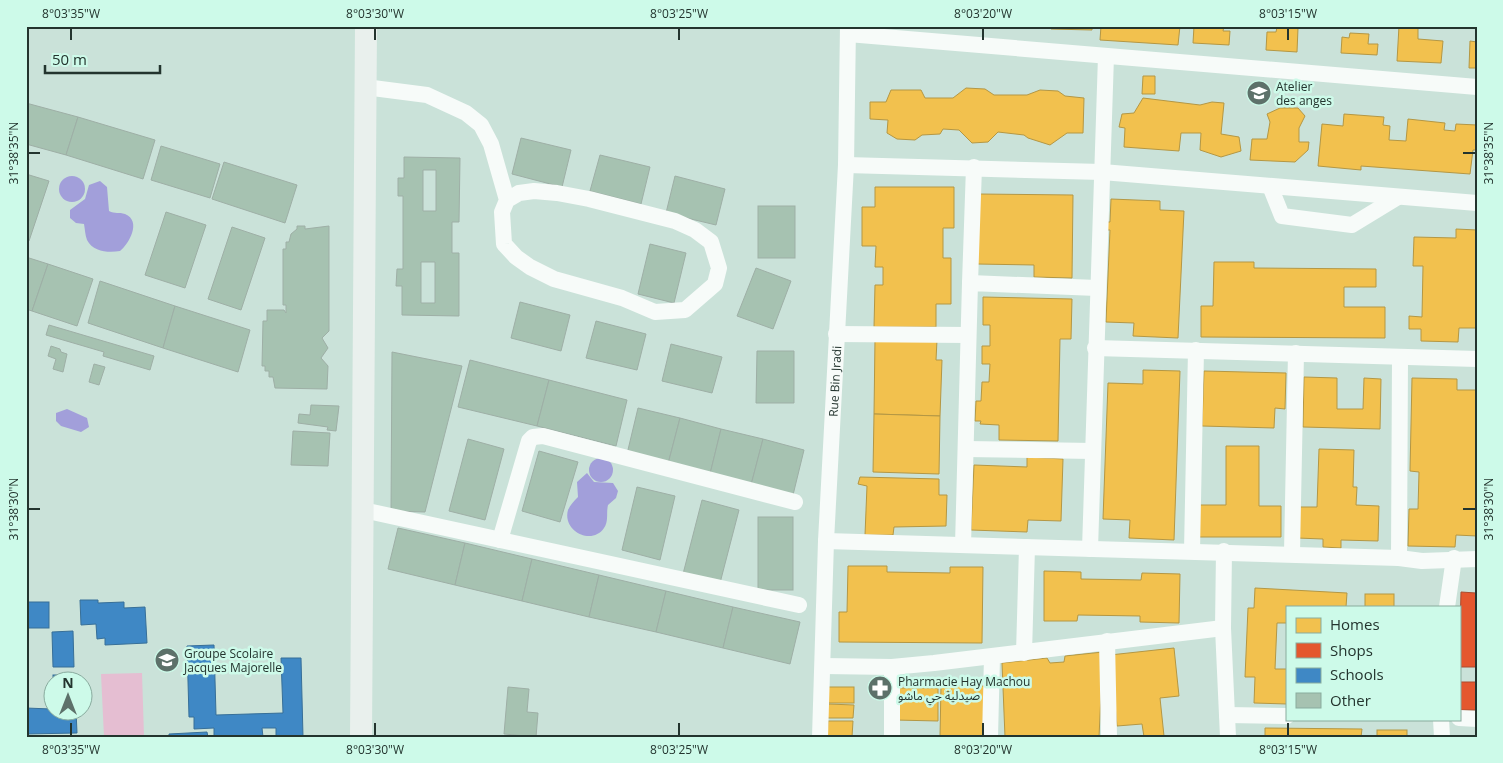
<svg xmlns="http://www.w3.org/2000/svg" width="1503" height="763" font-family="'Open Sans','Noto Sans Arabic',sans-serif">
  <rect width="100%" height="100%" fill="#cae2d9"/>
  <!-- green -->
  <path fill="#e5bed2" d="M142,673L144,737H104L101,674Z"/>
  <!-- water -->
  <g fill="#a29fda">
    <circle cx="72" cy="189" r="13"/>
    <path d="M100,181L107,187L109,211C115,214 119,212 125,214C142,221 129,244 120,251C109,253 93,252 87,240C85,235 85,229 84,224L76,223L70,218V210L85,199L89,185Z"/>
    <path d="M67,409L87,418L89,427L81,432L61,426L56,421V413Z"/>
    <circle cx="601" cy="470" r="12"/>
    <path d="M587,473L594,482L613,483L618,491L616,498L608,505C606,513 609,521 604,528C592,546 562,531 568,510C570,505 574,501 578,497L577,482Z"/>
  </g>
  <!-- homes -->
  <g fill="#f2c14e" stroke="#b49744">
    <path d="M1051,26H1092V30L1051,29Z"/>
    <path d="M1101,26H1180L1178,45L1100,40Z"/>
    <path d="M1194,26H1224L1223,31H1230L1229,45L1193,43Z"/>
    <path d="M1399,26H1418V39L1443,41L1441,63L1397,61Z"/>
    <path d="M1277,27L1298,28L1297,52L1266,50L1267,32H1276Z"/>
    <path d="M1350,33L1369,34L1368,44H1378L1377,55L1341,53L1342,37L1349,38Z"/>
    <path d="M1470,41L1477,42V68H1469Z"/>
    <path d="M1143,76H1155V94H1142Z"/>
    <path d="M966,88L985,89L994,95H1027L1040,90L1058,91L1065,96L1084,98L1083,133H1067L1050,145L1028,138L1024,135L998,132L988,142L972,143L959,130L943,129L940,134L922,135L915,140L897,139L887,133L888,120L870,119V102H886L891,90H921L925,98H953Z"/>
    <path d="M1143,98L1200,105L1212,102L1224,103L1221,134L1239,137L1241,151L1221,157L1200,150L1201,133H1181L1179,151L1124,147L1125,128L1119,127L1122,114L1134,113Z"/>
    <path d="M1280,108H1298L1305,116L1299,128V142H1309L1308,150L1295,162L1250,160L1252,139H1267L1270,122L1267,114Z"/>
    <path d="M1344,114L1384,117L1383,125L1390,126L1389,140L1406,141L1408,119L1445,123L1444,130L1455,131L1456,124L1477,125V150H1473L1470,174L1361,166V170L1318,166L1322,124L1343,126Z"/>
    <path d="M875,187H954V228H943V258H951V304H936V327H874L875,285H883V267H875L876,246H862V207H875Z"/>
    <path d="M978,194L1073,195L1072,278L1034,277V265L977,264Z"/>
    <path d="M1111,199L1160,201V210L1184,211L1178,338L1133,336L1134,323L1106,322L1110,230H1103V222H1110Z"/>
    <path d="M1456,229L1477,230V328H1459L1458,342L1421,341V329H1409V316L1422,317L1423,266H1413L1414,237L1456,238Z"/>
    <path d="M1214,262H1254V268L1376,269V287H1344V307H1385V338L1201,337V306H1213Z"/>
    <path d="M983,297L1072,299L1071,339H1060L1058,441L999,440V425L980,424L981,421H975L976,401H981L982,382H989L990,364H982V346H990V325H983Z"/>
    <path d="M875,339L937,340L936,360H942L940,416L874,414Z"/>
    <path d="M1143,370L1180,371L1174,540L1129,538L1130,520L1103,519L1108,383L1143,384Z"/>
    <path d="M1204,371L1286,373L1285,409L1275,408L1274,428L1202,426Z"/>
    <path d="M1304,377L1337,378V409H1363L1364,378L1381,379L1380,429L1303,427Z"/>
    <path d="M1412,378L1457,379V390H1477V536L1456,535L1455,547L1408,546L1409,509H1418L1419,472L1410,471Z"/>
    <path d="M874,414L940,416L939,474L873,472Z"/>
    <path d="M1226,446H1259V506H1281V537H1197V505H1226Z"/>
    <path d="M1319,449L1354,450L1353,487H1357L1356,505L1379,506L1378,541L1341,540V548L1323,547V539L1297,538L1298,507H1317Z"/>
    <path d="M1027,457L1063,459L1061,521L1028,520L1027,532L971,530L974,465L1027,467Z"/>
    <path d="M860,477L939,479V495H947L946,526L894,527L893,535H865L867,486L858,484Z"/>
    <path d="M848,566H887V572L950,573V567H983L982,643L839,642V612H847Z"/>
    <path d="M1044,571L1081,572V579L1141,580L1142,573L1180,574L1179,623L1140,622V616L1078,615L1077,621H1044Z"/>
    <path d="M1255,588L1347,593L1346,607H1287V623H1277L1275,669H1287V704L1254,703L1255,677H1245L1248,608H1254Z"/>
    <rect x="1365" y="594" width="29" height="13"/>
    <path d="M1174,648L1179,696L1160,698L1164,736L1144,737L1142,724L1117,726L1110,655Z"/>
    <path d="M1103,652L1099,737H1005L1002,663L1047,658L1050,663L1064,662L1065,656Z"/>
    <path d="M941,685L984,686L983,737H940Z"/>
    <rect x="826" y="687" width="28" height="16"/>
    <path d="M895,688H938V721L895,720Z"/>
    <path d="M828,704L854,705L853,718H827Z"/>
    <path d="M828,721H853L852,737H827Z"/>
    <path d="M1265,728L1362,729L1361,737H1265Z"/>
    <rect x="1377" y="730" width="30" height="7"/>
  </g>
  <!-- shops -->
  <g fill="#e4572e" stroke="#aa4c2e">
    <path d="M1461,592L1476,593L1477,667H1459Z"/>
    <rect x="1459" y="682" width="18" height="28"/>
  </g>
  <!-- schools -->
  <g fill="#3f88c5" stroke="#376f98">
    <path d="M80,600H98V603L124,602V608L145,607L147,643L105,645V638L97,639L96,624L81,625Z"/>
    <rect x="26" y="602" width="23" height="26"/>
    <path d="M73,631L74,667H53L52,632Z"/>
    <path d="M214,645L216,715L283,713L281,658H301L303,737H276V728H262L263,737H214V728L194,729V717H189L187,646Z"/>
    <rect x="53" y="675" width="23" height="5"/>
    <path d="M26,708L76,710L77,733L26,734Z"/>
    <path d="M207,732L208,737H169V734Z"/>
  </g>
  <!-- building -->
  <g fill="#a6c2b1" stroke="#9eafa6" fill-rule="evenodd">
    <path d="M26,103L78,117L66,155L26,144Z"/>
    <path d="M78,117L155,140L143,179L66,155Z"/>
    <path d="M521,138L571,150L562,187L512,174Z"/>
    <path d="M161,146L220,164L210,198L151,180Z"/>
    <path d="M600,155L650,167L641,204L590,191Z"/>
    <path d="M404,157L460,158L459,222H452V253H459V316L402,315V286H396L397,269H403V196H398V178H404ZM423,170H436V211H423ZM421,262H435V303H421Z"/>
    <path d="M224,162L297,185L285,223L212,199Z"/>
    <path d="M26,174L49,181L29,241L26,240Z"/>
    <path d="M675,176L725,189L716,225L666,213Z"/>
    <rect x="758" y="206" width="37" height="52"/>
    <path d="M166,212L206,225L185,288L145,275Z"/>
    <path d="M297,226H305V229L329,226V331L322,338L328,348L321,358L328,366L327,389L275,388L273,377H269V371H265V366H262L263,321H267V310H284L286,313V305H283V249H286V242H289L291,234L297,229Z"/>
    <path d="M232,227L265,238L241,310L208,299Z"/>
    <path d="M650,244L686,253L674,303L638,294Z"/>
    <path d="M26,257L48,264L32,311L26,309Z"/>
    <path d="M48,264L93,279L77,326L32,311Z"/>
    <path d="M756,268L791,281L773,329L737,316Z"/>
    <path d="M100,281L175,306L163,348L88,323Z"/>
    <path d="M520,302L570,315L561,351L511,338Z"/>
    <path d="M175,306L250,330L238,372L163,348Z"/>
    <path d="M596,321L646,334L637,370L586,358Z"/>
    <path d="M49,325L154,356L150,370L103,356L104,352L46,335Z"/>
    <path d="M671,344L722,357L712,393L662,381Z"/>
    <path d="M51,346L60,349L61,352L67,354L63,372L53,369L56,359L48,356Z"/>
    <path d="M757,351H794V403H756Z"/>
    <path d="M392,352L462,366L425,512L391,511Z"/>
    <path d="M470,360L549,380L537,426L458,407Z"/>
    <path d="M94,364L105,367L99,385L89,382Z"/>
    <path d="M549,380L627,400L616,446L537,426Z"/>
    <path d="M311,405L339,406L336,431L327,430L328,427L298,423L299,414L310,415Z"/>
    <path d="M638,408L680,418L668,464L627,454Z"/>
    <path d="M680,418L721,429L710,474L668,464Z"/>
    <path d="M721,429L763,439L751,485L710,474Z"/>
    <path d="M293,431L330,433L328,466L291,465Z"/>
    <path d="M468,439L504,449L485,520L449,511Z"/>
    <path d="M763,439L804,450L793,495L751,485Z"/>
    <path d="M539,451L578,462L560,522L522,511Z"/>
    <path d="M637,487L675,496L660,560L622,550Z"/>
    <path d="M702,500L739,510L720,583L683,574Z"/>
    <rect x="758" y="517" width="35" height="73"/>
    <path d="M398,528L465,543L455,585L388,569Z"/>
    <path d="M465,543L532,559L522,601L455,585Z"/>
    <path d="M532,559L599,575L589,617L522,601Z"/>
    <path d="M599,575L666,591L656,632L589,617Z"/>
    <path d="M666,591L733,607L723,648L656,632Z"/>
    <path d="M733,607L800,622L790,664L723,648Z"/>
    <path d="M508,687L529,689L527,712L538,713L536,737L504,734Z"/>
  </g>
  <g fill="none" stroke-linecap="round" stroke-linejoin="round">
    <!-- street -->
    <g stroke="#f7fbf9" stroke-width="16">
      <path d="M848,34L1477,87"/>
      <path d="M365,87L427,95L466,113L481,125L491,144L507,200L502,212L504,244L516,257L530,267L554,279L622,298L655,312L685,310L715,284L719,268L711,242L695,230L675,221L589,199L557,193L534,191L519,193L507,200"/>
      <path d="M846,165L1102,172L1477,203"/>
      <path d="M1270,186L1282,216L1352,225L1398,197"/>
      <path d="M970,283L974,167"/>
      <path d="M836,334L968,335"/>
      <path d="M1095,348L1477,359"/>
      <path d="M966,449L1093,451"/>
      <path d="M363,510L799,605"/>
      <path d="M500,540L529,441L533,437L543,436L795,502"/>
      <path d="M826,541L1399,558L1422,561L1477,559"/>
      <path d="M963,545L970,283L1097,288"/>
      <path d="M1090,549L1106,56"/>
      <path d="M1192,551L1196,350"/>
      <path d="M1224,551L1223,628L1228,737"/>
      <path d="M1292,553L1296,353"/>
      <path d="M1399,558L1400,358"/>
      <path d="M1447,607L1454,558"/>
      <path d="M1107,641L1109,737"/>
      <path d="M1024,653L1027,547"/>
      <path d="M824,666L892,667L934,663L1223,628"/>
      <path d="M892,667V737"/>
      <path d="M1227,715L1287,716"/>
      <path d="M1459,718L1477,719"/>
      <path d="M1441,719L1442,737"/>
      <path id="s1" d="M820,737L826,541L846,165L848,26"/>
      <path d="M990,737L992,657"/>
    </g>
    <!-- secondary -->
    <path stroke="#e9f0ed" stroke-width="22" d="M361,737L366,26"/>
  </g>
  <!-- ticks -->
  <path fill="none" stroke="#23342e" stroke-width="2" d="M71,28V40M375,28V40M679,28V40M983,28V40M1288,28V40M28,153H40M1463,153H1476M28,509H40M1463,509H1476M71,723V736M375,723V736M679,723V736M983,723V736M1288,723V736"/>
  <!-- icons -->
  <defs>
    <symbol id="school-disc" viewBox="-11 -11 22 22"><circle r="9.5" fill="#5d716a" stroke="#cdfae9"/><path d="M0-5L7-2L0 1L-7-2ZM-4 1L0 2.5L4 1V4Q0 6-4 4Z" fill="#fff"/></symbol>
    <symbol id="pharmacy-disc" viewBox="-11 -11 22 22"><circle r="9.5" fill="#5d716a" stroke="#cdfae9"/><path d="M-2-6h4v4h4v4h-4v4h-4v-4h-4v-4h4Z" fill="#fff"/></symbol>
  </defs>
  <g fill-rule="evenodd">
    <use href="#school-disc" x="1245" y="79" width="28" height="28"/>
    <use href="#school-disc" x="153" y="646" width="28" height="28"/>
    <use href="#pharmacy-disc" x="866" y="674" width="28" height="28"/>
  </g>
  <g text-anchor="middle" dominant-baseline="central" stroke-width="5" stroke-linejoin="round" paint-order="stroke">
    <!-- poi labels -->
    <g font-size="12" fill="#23342e" stroke="#cdfae9" text-anchor="start">
      <text x="1276" y="86">Atelier<tspan x="1276" dy="14">des anges</tspan></text>
      <text x="184" y="653">Groupe Scolaire<tspan x="184" dy="14">Jacques Majorelle</tspan></text>
      <text x="898" y="681">Pharmacie Hay Machou<tspan x="898" dy="14">صيدلية حي ماشو</tspan></text>
    </g>
    <!-- street labels -->
    <g font-size="12" fill="#23342e" stroke="#cdfae9">
      <text stroke="none"><textPath href="#s1" startOffset="356">Rue Bin Jradi</textPath></text>
    </g>
  </g>
  <!-- border -->
  <rect width="1503" height="763" fill="none" stroke="#cdfae9" stroke-width="55"/>
  <!-- legend -->
  <rect x="1286" y="606" width="175" height="115" fill="#cdfae9" stroke="#89ab9e"/>
  <rect x="1296" y="618" width="25" height="15" fill="#f2c14e" stroke="#89ab9e"/>
  <text x="1330" y="630" font-size="15" fill="#23342e">Homes</text>
  <rect x="1296" y="643" width="25" height="15" fill="#e4572e" stroke="#89ab9e"/>
  <text x="1330" y="656" font-size="15" fill="#23342e">Shops</text>
  <rect x="1296" y="668" width="25" height="15" fill="#3f88c5" stroke="#89ab9e"/>
  <text x="1330" y="680" font-size="15" fill="#23342e">Schools</text>
  <rect x="1296" y="693" width="25" height="15" fill="#a6c2b1" stroke="#89ab9e"/>
  <text x="1330" y="706" font-size="15" fill="#23342e">Other</text>
  <!-- north arrow -->
  <g transform="translate(68 696)"><circle r="24" fill="#cdfae9" stroke="#89ab9e"/>
  <path d="M0-4L9 19L0 12L-9 19Z" fill="#5d716a"/>
  <text y="-8" font-size="14" font-weight="bold" text-anchor="middle" fill="#23342e">N</text>
  </g>
  <!-- scale -->
  <path d="M45 65v8h115v-8" fill="none" stroke="#23342e" stroke-width="2.5"/>
  <text x="52" y="65" font-size="15" fill="#23342e" stroke="#cdfae9" stroke-width="4" paint-order="stroke">50 m</text>
  <rect x="28" y="28" width="1448" height="708" fill="none" stroke="#23342e" stroke-width="2"/>
  <g font-size="12" text-anchor="middle" fill="#23342e">
    <text x="71" y="18">8°03'35"W</text>
    <text x="375" y="18">8°03'30"W</text>
    <text x="679" y="18">8°03'25"W</text>
    <text x="983" y="18">8°03'20"W</text>
    <text x="1288" y="18">8°03'15"W</text>
    <text transform="translate(14 153) rotate(-90)" y="4">31°38'35"N</text>
    <text transform="translate(1489 153) rotate(-90)" y="4">31°38'35"N</text>
    <text transform="translate(14 509) rotate(-90)" y="4">31°38'30"N</text>
    <text transform="translate(1489 509) rotate(-90)" y="4">31°38'30"N</text>
    <text x="71" y="754">8°03'35"W</text>
    <text x="375" y="754">8°03'30"W</text>
    <text x="679" y="754">8°03'25"W</text>
    <text x="983" y="754">8°03'20"W</text>
    <text x="1288" y="754">8°03'15"W</text>
  </g>
</svg>
